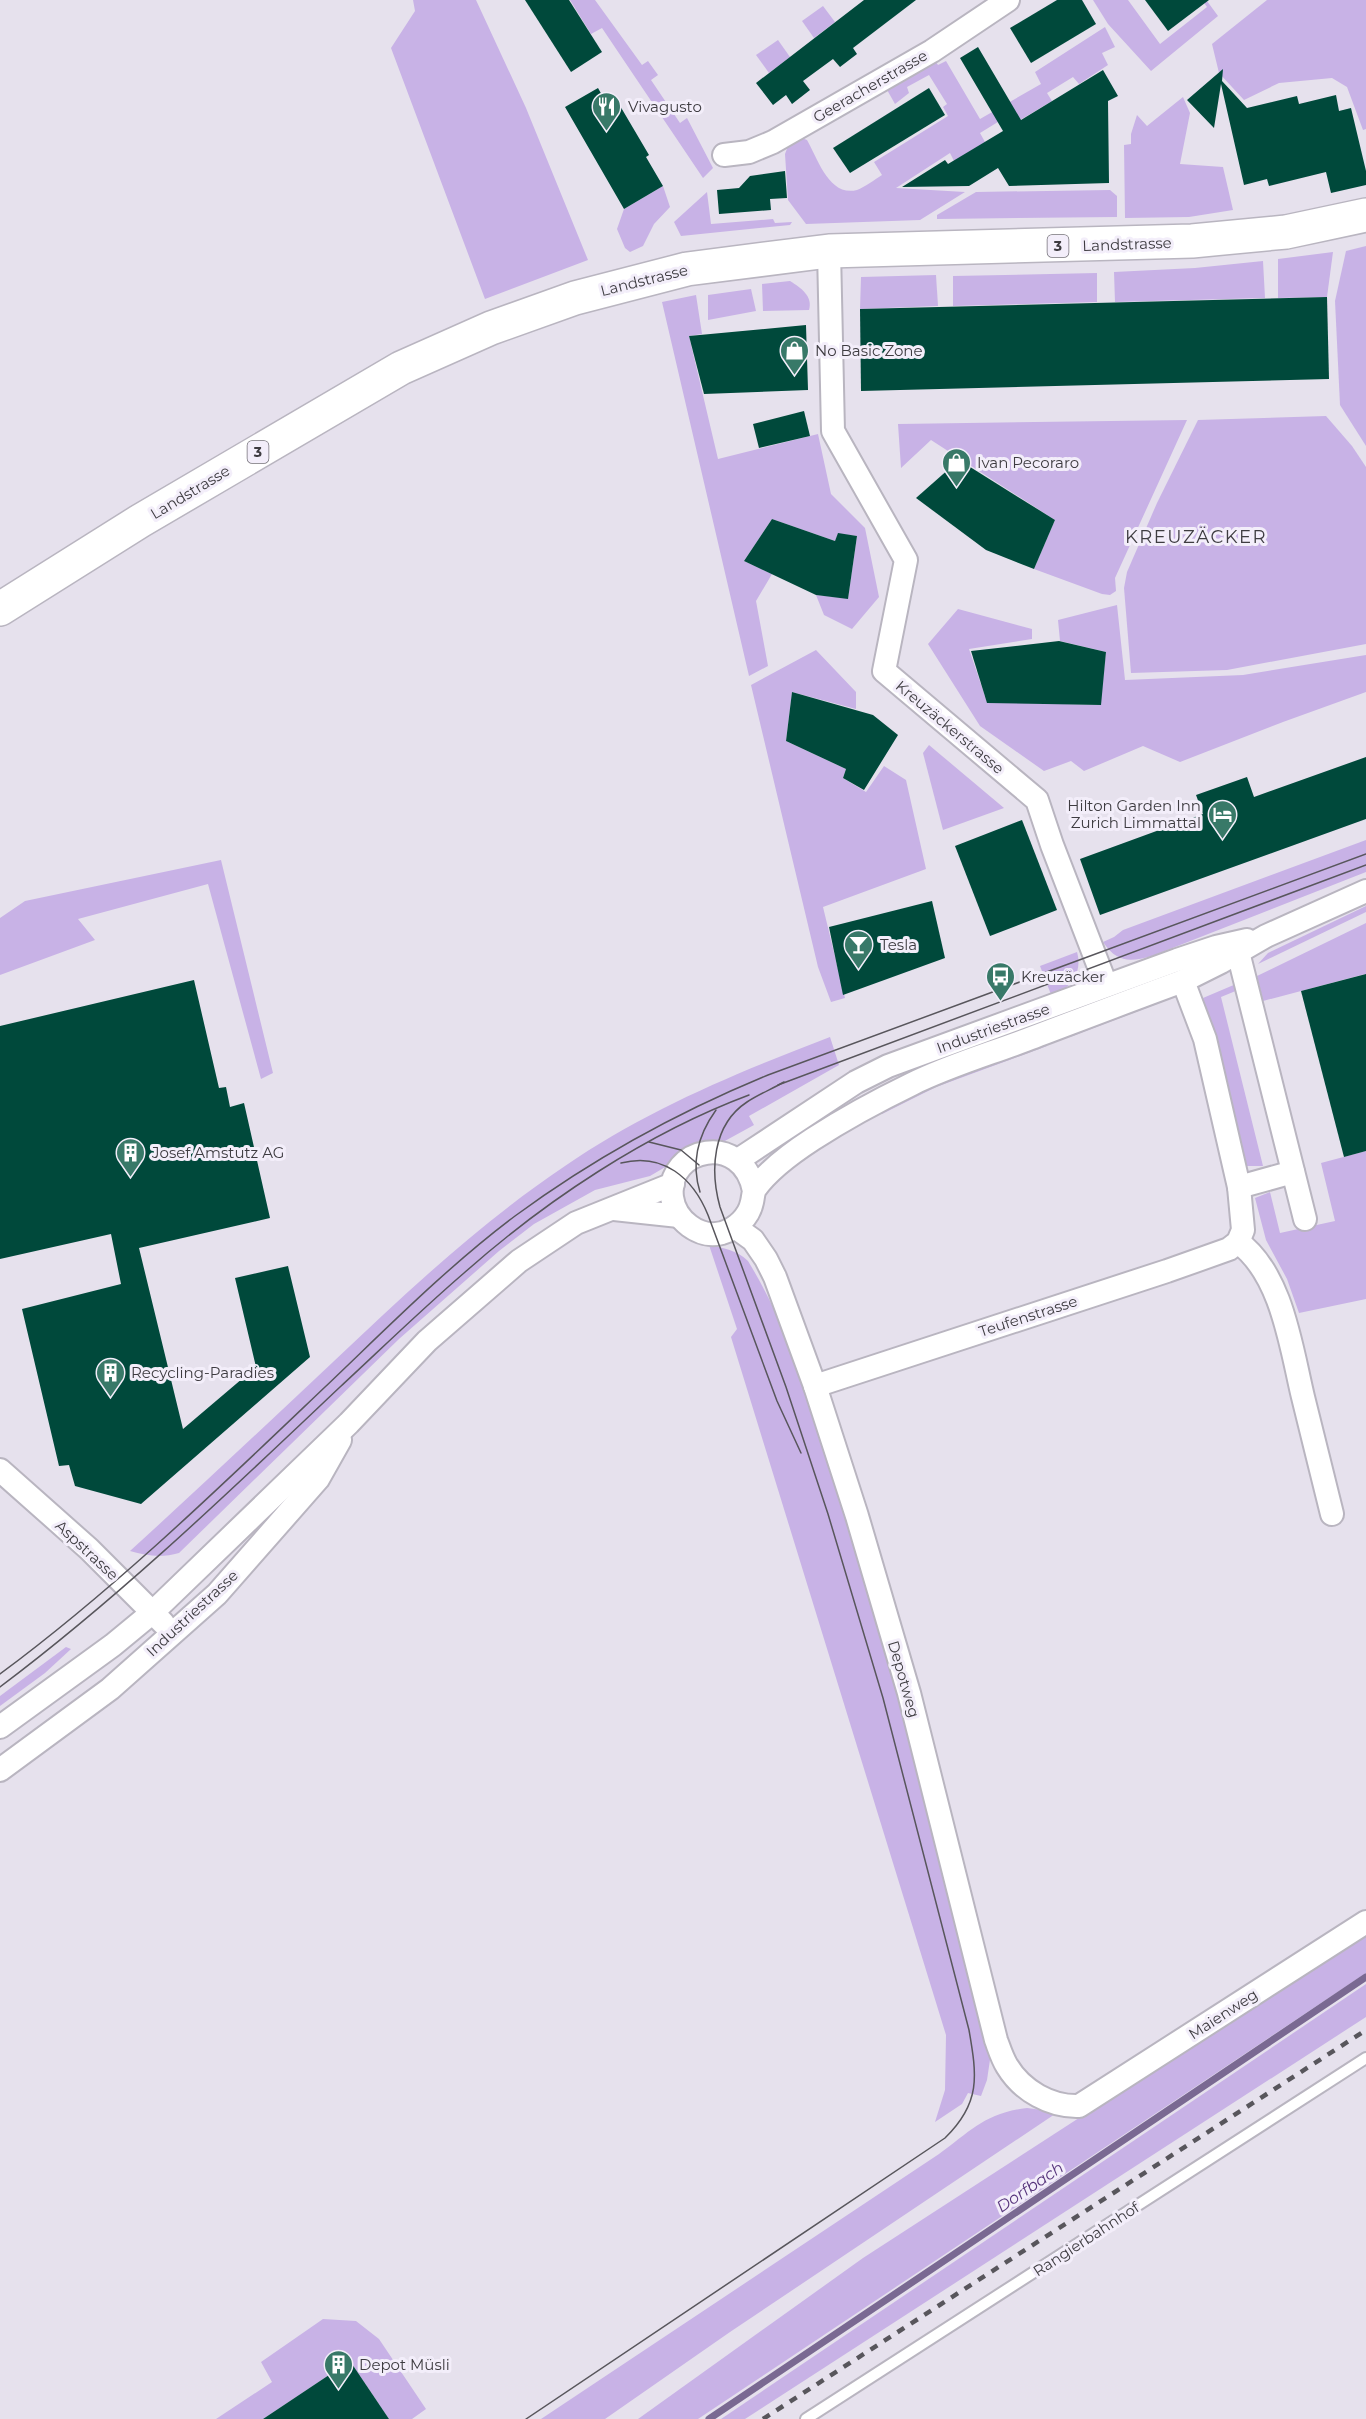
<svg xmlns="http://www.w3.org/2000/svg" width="1366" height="2419" font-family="Montserrat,sans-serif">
  <rect width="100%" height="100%" fill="#e6e1ed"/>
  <!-- green -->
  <g fill="#c8b2e6">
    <path d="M413,0H476L526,108L588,260L485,299L391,48L415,11Z"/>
    <path d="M570,0H595L642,65L648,61L658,75L651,80L680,123L687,118L713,168L703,178L602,28L591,34Z"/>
    <path d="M1093,0H1128L1160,44L1207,7L1202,0L1207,1L1218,16L1151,71L1108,24Z"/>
    <path d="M1267,0H1366V129L1363,130L1347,87L1332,78L1279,83L1244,100L1219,73L1212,44Z"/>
    <path d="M823,6L835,22L814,38L802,21Z"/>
    <path d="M1105,27L1115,47L1102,53L1108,65L1079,84L1073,77L1047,93L1052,101L1012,125L1006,117L980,133L985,142L954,161L950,153L896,188L965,192L920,220L806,224L788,200L785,154L788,146L802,138L807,140C818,159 829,197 857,190C865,187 874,180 882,175L874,162L948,116L943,107L947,104L929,75L907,87L909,93L895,104L886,88L934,59L938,65L946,61L980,119L1041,84L1035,72Z"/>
    <path d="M778,40L790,57L769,73L756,55Z"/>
    <path d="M1183,97L1190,113L1180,164L1223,167L1233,210L1189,217L1125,218L1124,145L1131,144V134L1137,115L1147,126Z"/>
    <path d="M663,186L670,207L654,224L643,246L630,252L625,248L617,229L624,209Z"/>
    <path d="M1110,190L1117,196V217L937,219V215L976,192Z"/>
    <path d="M707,192L711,224L773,219L775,223L792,222L790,225L681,236L674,222Z"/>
    <path d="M1366,246V446L1340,405L1335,301L1346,251Z"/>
    <path d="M1333,252L1327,297L1278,298V259Z"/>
    <path d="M1263,261L1265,298L1115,302L1114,272L1195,268Z"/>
    <path d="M1097,273V302L953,306V276Z"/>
    <path d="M936,275L938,306L860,309L861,277Z"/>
    <path d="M790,281C801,288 813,296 809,310L763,311L762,284Z"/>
    <path d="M751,289L756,311L708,320V295Z"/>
    <path d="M696,295L702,334L689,336L718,459L818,434L831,494L865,528L879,597L852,629L824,615L816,595L848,598L857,536L838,534L835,541L772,519L744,561L772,574L756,601L768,666L749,676L662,302Z"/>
    <path d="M1326,416L1352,446L1366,467V644L1227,670L1131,673L1124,588L1127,572L1157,503L1198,420Z"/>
    <path d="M1187,420L1115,578L1116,591L1110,595L1102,594L1034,569L1055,520L931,440L901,468L898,424Z"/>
    <path d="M1117,605L1125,680L1243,675L1366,655V692L1283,722L1180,762L1143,746L1084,771L1071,761L1044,771L980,726L928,644L958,609L1032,629V639L969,649L987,702L1100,705L1106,652L1060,641L1058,620Z"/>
    <path d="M816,650L856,692V709L792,692L786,741L846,769L843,778L866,792L884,766L906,780L926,869L823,907L845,998L831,1002L818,967L751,685Z"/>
    <path d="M929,745L1004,808L943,830L923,753Z"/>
    <path d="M1366,840V872L1152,956C1130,962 1117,963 1103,942L1114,937L1123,930Z"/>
    <path d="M221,860L273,1073L261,1079L208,884L78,919L95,940L0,975V918L25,901Z"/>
    <path d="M1366,906V912L1258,964L1268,953Z"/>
    <path d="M1366,923V976L1365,974L1263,1001L1257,976Z"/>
    <path d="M1077,952C1083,973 1070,988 1052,997L1040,966Z"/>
    <path d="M1236,984L1238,990L1221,997L1263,1166H1247L1203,998Z"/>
    <path d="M1157,999L1162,1002L1070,1037L1068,1032Z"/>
    <path d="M830,1037L839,1065L749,1116L754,1125L723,1142L706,1143L650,1176L595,1190L534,1224L499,1251L399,1339L179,1553C162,1558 147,1556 130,1551C198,1489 265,1426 333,1362C407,1292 480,1223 565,1166C646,1110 738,1072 830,1037Z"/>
    <path d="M1045,1041L1047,1046L936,1087L882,1114L880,1111L913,1092Z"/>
    <path d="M1366,1151V1299L1299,1313L1287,1279L1266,1240L1255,1198L1270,1192L1280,1233L1335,1221L1321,1163Z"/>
    <path d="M709,1245C723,1248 737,1250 748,1261C797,1341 822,1437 849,1527C902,1701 945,1877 991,2053L987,2080L981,2096L968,2093L962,2104L935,2122L945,2090L946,2035L731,1337L737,1329Z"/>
    <path d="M66,1647L71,1649L45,1673L0,1706V1696Z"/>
    <path d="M1366,1932V1973L767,2373L698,2419H638L863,2258Z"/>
    <path d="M1366,1984V2017L745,2419H721Z"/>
    <path d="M1027,2108L1058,2112L730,2332L605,2419H541L939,2154C971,2131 985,2113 1027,2108Z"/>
    <path d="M323,2319L356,2321L379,2339L426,2409L412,2419H389L350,2361L263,2419H216L272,2382L261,2362Z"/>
  </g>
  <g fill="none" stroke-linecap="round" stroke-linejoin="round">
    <!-- stream -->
    <path stroke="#7a6992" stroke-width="7" d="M709,2419L1366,1977"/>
  </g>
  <!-- building -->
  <g fill="#00493b">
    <path d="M525,0H569L602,52L571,72Z"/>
    <path d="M864,0H916L853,48L857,54L840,67L833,59L803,81L810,90L792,104L786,95L773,105L756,83Z"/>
    <path d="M1057,0H1082L1096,24L1031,63L1010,28Z"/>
    <path d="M1145,0H1209L1168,31Z"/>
    <path d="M978,47L1021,120L1103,70L1118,96L1108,101L1109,183L1009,186L998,168L969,186L902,187L945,160L948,164L1003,131L960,58Z"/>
    <path d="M1223,69L1222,81L1247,108L1297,96L1299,104L1336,95L1339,111L1351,108L1366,171V185L1331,193L1326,172L1269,186L1267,179L1244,185L1221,84L1214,128L1187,100Z"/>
    <path d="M598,88L607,104L616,99L649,155L646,157L663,186L624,209L565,107Z"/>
    <path d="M929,88L945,115L850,173L833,148Z"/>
    <path d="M785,171L787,198L770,199L771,210L719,214L717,190L739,188L750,176Z"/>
    <path d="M1327,297L1329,379L861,391L860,309Z"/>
    <path d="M806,325L808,390L704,394L689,336Z"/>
    <path d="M804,411L810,436L759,448L753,424Z"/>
    <path d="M959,460L1055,520L1034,569L986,550L916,498Z"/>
    <path d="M772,519L835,541L838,533L857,536L848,599L816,595L744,561Z"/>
    <path d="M1059,641L1106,652L1101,705L987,703L971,651Z"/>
    <path d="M792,692L873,715L898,735L864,790L843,778L846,769L786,741Z"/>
    <path d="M1366,757V819L1100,915L1080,859L1203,814L1196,795L1247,777L1254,797Z"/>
    <path d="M1022,820L1057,910L990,936L955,846Z"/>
    <path d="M932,901L945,958L843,995L829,927Z"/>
    <path d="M1366,974V1151L1344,1157L1301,991Z"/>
    <path d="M194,980L219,1088L226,1087L230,1107L244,1103L270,1218L139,1248L183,1429L256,1367L235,1278L288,1266L310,1357L141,1504L75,1486L69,1465L59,1466L22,1309L121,1284L111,1234L0,1259V1026Z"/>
    <path d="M350,2361L389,2419H263Z"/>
  </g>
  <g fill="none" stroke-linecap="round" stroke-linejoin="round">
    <defs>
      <path id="service" d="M806,2419L1366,2058"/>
      <g id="minor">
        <path d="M724,155L749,152L773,142L932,51L1008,0"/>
        <path d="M829,251L833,431L906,560L884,671L1037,800L1052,845L1106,985"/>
        <path d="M1238,952L1305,1219"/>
        <path d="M738,1160L856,1082L888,1066L1177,960L1216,947L1247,940"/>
        <path d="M1239,1187L1293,1172"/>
        <path d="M754,1191C743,1131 666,1147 672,1197C675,1220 699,1239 722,1233C736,1229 749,1217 752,1202C753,1198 753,1193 755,1189C769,1169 793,1152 813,1139C844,1119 879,1100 912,1084C948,1066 989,1054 1026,1040C1079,1020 1131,1000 1183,981L1221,962L1266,936L1366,891"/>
        <path d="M614,1209L679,1216"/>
        <path d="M735,1227L753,1240L766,1259L775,1277L815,1386L857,1516L909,1693L996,2040C999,2048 1002,2058 1007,2066C1022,2091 1051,2107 1079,2106L1366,1922"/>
        <path d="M1238,1242C1282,1274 1291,1347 1303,1397C1313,1436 1322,1475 1332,1514"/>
        <path d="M815,1386L1167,1271L1229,1249L1238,1242L1243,1230L1239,1187L1205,1039L1183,981"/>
        <path d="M0,1470L89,1549L163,1623"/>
        <path d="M0,1727L113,1645L153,1612L349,1423L427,1341L519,1261L576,1223L673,1184"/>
        <path d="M0,1770L110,1689L217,1594L318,1479L340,1440"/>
      </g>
      <path id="primary" d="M0,609L140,521L401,368L491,328L575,298L687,269L829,251L1192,241L1286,232L1366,215"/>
    </defs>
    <!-- service casing -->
    <use href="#service" stroke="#b9b5c0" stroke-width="14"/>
    <!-- minor casing -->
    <use href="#minor" stroke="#b9b5c0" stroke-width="26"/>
    <!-- primary casing -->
    <use href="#primary" stroke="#b9b5c0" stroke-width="36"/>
    <!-- service -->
    <use href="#service" stroke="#fff" stroke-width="10"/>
    <!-- minor -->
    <use href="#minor" stroke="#fff" stroke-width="22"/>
    <!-- primary -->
    <use href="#primary" stroke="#fff" stroke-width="33"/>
    <!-- tram -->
    <g stroke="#58565c" stroke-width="1.5">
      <path d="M778,1085L1366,865"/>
      <path d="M649,1142L681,1150L699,1165"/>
      <path d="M621,1163C663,1152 693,1178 708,1215L777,1401L801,1453"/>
      <path d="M700,1192C691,1163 698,1135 716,1110"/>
      <path d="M0,1674C116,1588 220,1487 325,1387C386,1329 447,1267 515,1216C594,1158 678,1112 768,1075L1366,854"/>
      <path d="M0,1687C121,1596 230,1491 340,1387C381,1349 421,1310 464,1273C545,1201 647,1133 749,1095"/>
      <path d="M526,2419L945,2138C981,2103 977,2076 969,2030L883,1698L828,1514L786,1387L720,1207C710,1171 712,1125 747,1102C759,1094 772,1089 784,1082"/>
    </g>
    <!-- rail -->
    <path stroke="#58565c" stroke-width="4.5" stroke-dasharray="8 8" stroke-linecap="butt" d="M763,2419L1366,2030"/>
  </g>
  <!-- icons -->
  <defs>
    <symbol id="restaurant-pin" viewBox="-11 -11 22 30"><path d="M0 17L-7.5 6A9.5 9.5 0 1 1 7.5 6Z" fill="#387968" stroke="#f3eefa"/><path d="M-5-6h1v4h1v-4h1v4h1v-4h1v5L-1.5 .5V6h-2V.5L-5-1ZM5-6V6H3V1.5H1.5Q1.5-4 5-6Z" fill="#fff"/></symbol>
    <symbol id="shop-pin" viewBox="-11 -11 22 30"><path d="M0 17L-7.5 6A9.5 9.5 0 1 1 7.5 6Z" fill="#387968" stroke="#f3eefa"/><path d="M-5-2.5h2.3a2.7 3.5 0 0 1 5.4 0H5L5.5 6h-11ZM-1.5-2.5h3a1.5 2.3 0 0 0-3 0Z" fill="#fff"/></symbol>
    <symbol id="hotel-pin" viewBox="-11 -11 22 30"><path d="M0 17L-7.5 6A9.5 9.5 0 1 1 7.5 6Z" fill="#387968" stroke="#f3eefa"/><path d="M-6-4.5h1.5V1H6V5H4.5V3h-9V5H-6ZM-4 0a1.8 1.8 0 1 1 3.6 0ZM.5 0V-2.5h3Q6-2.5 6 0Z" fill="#fff"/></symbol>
    <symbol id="bar-pin" viewBox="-11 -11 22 30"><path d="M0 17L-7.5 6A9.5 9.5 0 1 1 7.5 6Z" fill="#387968" stroke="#f3eefa"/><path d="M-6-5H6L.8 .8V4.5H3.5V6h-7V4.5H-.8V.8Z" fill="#fff"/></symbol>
    <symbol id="bus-pin" viewBox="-11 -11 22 30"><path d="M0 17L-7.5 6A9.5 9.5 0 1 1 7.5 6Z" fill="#387968" stroke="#f3eefa"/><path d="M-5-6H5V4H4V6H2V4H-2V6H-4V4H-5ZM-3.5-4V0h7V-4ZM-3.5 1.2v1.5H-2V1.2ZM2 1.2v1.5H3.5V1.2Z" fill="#fff"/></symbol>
    <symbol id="building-pin" viewBox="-11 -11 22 30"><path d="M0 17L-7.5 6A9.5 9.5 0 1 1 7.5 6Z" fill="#387968" stroke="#f3eefa"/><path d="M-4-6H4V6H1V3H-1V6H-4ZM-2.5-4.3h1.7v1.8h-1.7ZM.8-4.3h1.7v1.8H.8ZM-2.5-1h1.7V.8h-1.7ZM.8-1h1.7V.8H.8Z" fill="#fff"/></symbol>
  </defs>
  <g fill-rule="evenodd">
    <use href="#restaurant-pin" x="590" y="90" width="33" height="45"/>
    <use href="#shop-pin" x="778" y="334" width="33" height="45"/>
    <use href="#shop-pin" x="940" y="446" width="33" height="45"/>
    <use href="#hotel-pin" x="1206" y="798" width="33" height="45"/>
    <use href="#bar-pin" x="842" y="928" width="33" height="45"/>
    <use href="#bus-pin" x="984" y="960" width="33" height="45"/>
    <use href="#building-pin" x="114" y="1136" width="33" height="45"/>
    <use href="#building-pin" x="94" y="1356" width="33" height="45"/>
    <use href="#building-pin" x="322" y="2348" width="33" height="45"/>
  </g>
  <g text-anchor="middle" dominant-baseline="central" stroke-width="6" stroke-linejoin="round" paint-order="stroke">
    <!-- shield labels -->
    <g fill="#f3eefa" stroke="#747178" stroke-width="1.5">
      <rect x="1047.5" y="235" width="21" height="22" rx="4.5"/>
      <rect x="247.5" y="441" width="21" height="22" rx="4.5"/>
    </g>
    <g font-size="14" font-weight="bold" fill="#3e3c41">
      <text x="1058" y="246">3</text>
      <text x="258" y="452">3</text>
    </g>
    <!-- street labels -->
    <g font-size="15" fill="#3e3c41" stroke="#f3eefa">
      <text transform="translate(870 86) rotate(-30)">Geeracherstrasse</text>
      <text transform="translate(1127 244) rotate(-2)">Landstrasse</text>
      <text transform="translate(644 280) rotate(-14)">Landstrasse</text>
      <text transform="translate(190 492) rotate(-31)">Landstrasse</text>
      <text transform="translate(950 727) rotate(40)">Kreuzäckerstrasse</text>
      <text transform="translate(993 1028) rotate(-20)">Industriestrasse</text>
      <text transform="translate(1028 1316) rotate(-18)">Teufenstrasse</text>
      <text transform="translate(87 1550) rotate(43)">Aspstrasse</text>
      <text transform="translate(192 1613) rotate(-43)">Industriestrasse</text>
      <text transform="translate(904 1679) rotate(74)">Depotweg</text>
      <text transform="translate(1223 2014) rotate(-33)">Maienweg</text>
      <text transform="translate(1086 2239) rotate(-33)">Rangierbahnhof</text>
    </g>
    <!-- poi labels -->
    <g font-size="15" fill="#3e3c41" stroke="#f3eefa" text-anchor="start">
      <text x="628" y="106">Vivagusto</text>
      <text x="815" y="350">No Basic Zone</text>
      <text x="977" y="462">Ivan Pecoraro</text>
      <text x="1201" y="805" text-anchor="end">Hilton Garden Inn<tspan x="1201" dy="17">Zurich Limmattal</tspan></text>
      <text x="880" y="944">Tesla</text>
      <text x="1021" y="976">Kreuzäcker</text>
      <text x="152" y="1152">Josef Amstutz AG</text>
      <text x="131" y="1372">Recycling-Paradies</text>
      <text x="359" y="2364">Depot Müsli</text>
    </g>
    <!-- water labels -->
    <g font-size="16" font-style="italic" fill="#57357c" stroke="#f3eefa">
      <text transform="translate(1030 2187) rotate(-34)">Dorfbach</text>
    </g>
    <!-- quarter labels -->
    <g font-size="18" letter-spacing="1.5" fill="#3e3c41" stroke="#f3eefa">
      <text x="1196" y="537">KREUZÄCKER</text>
    </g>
  </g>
</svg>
